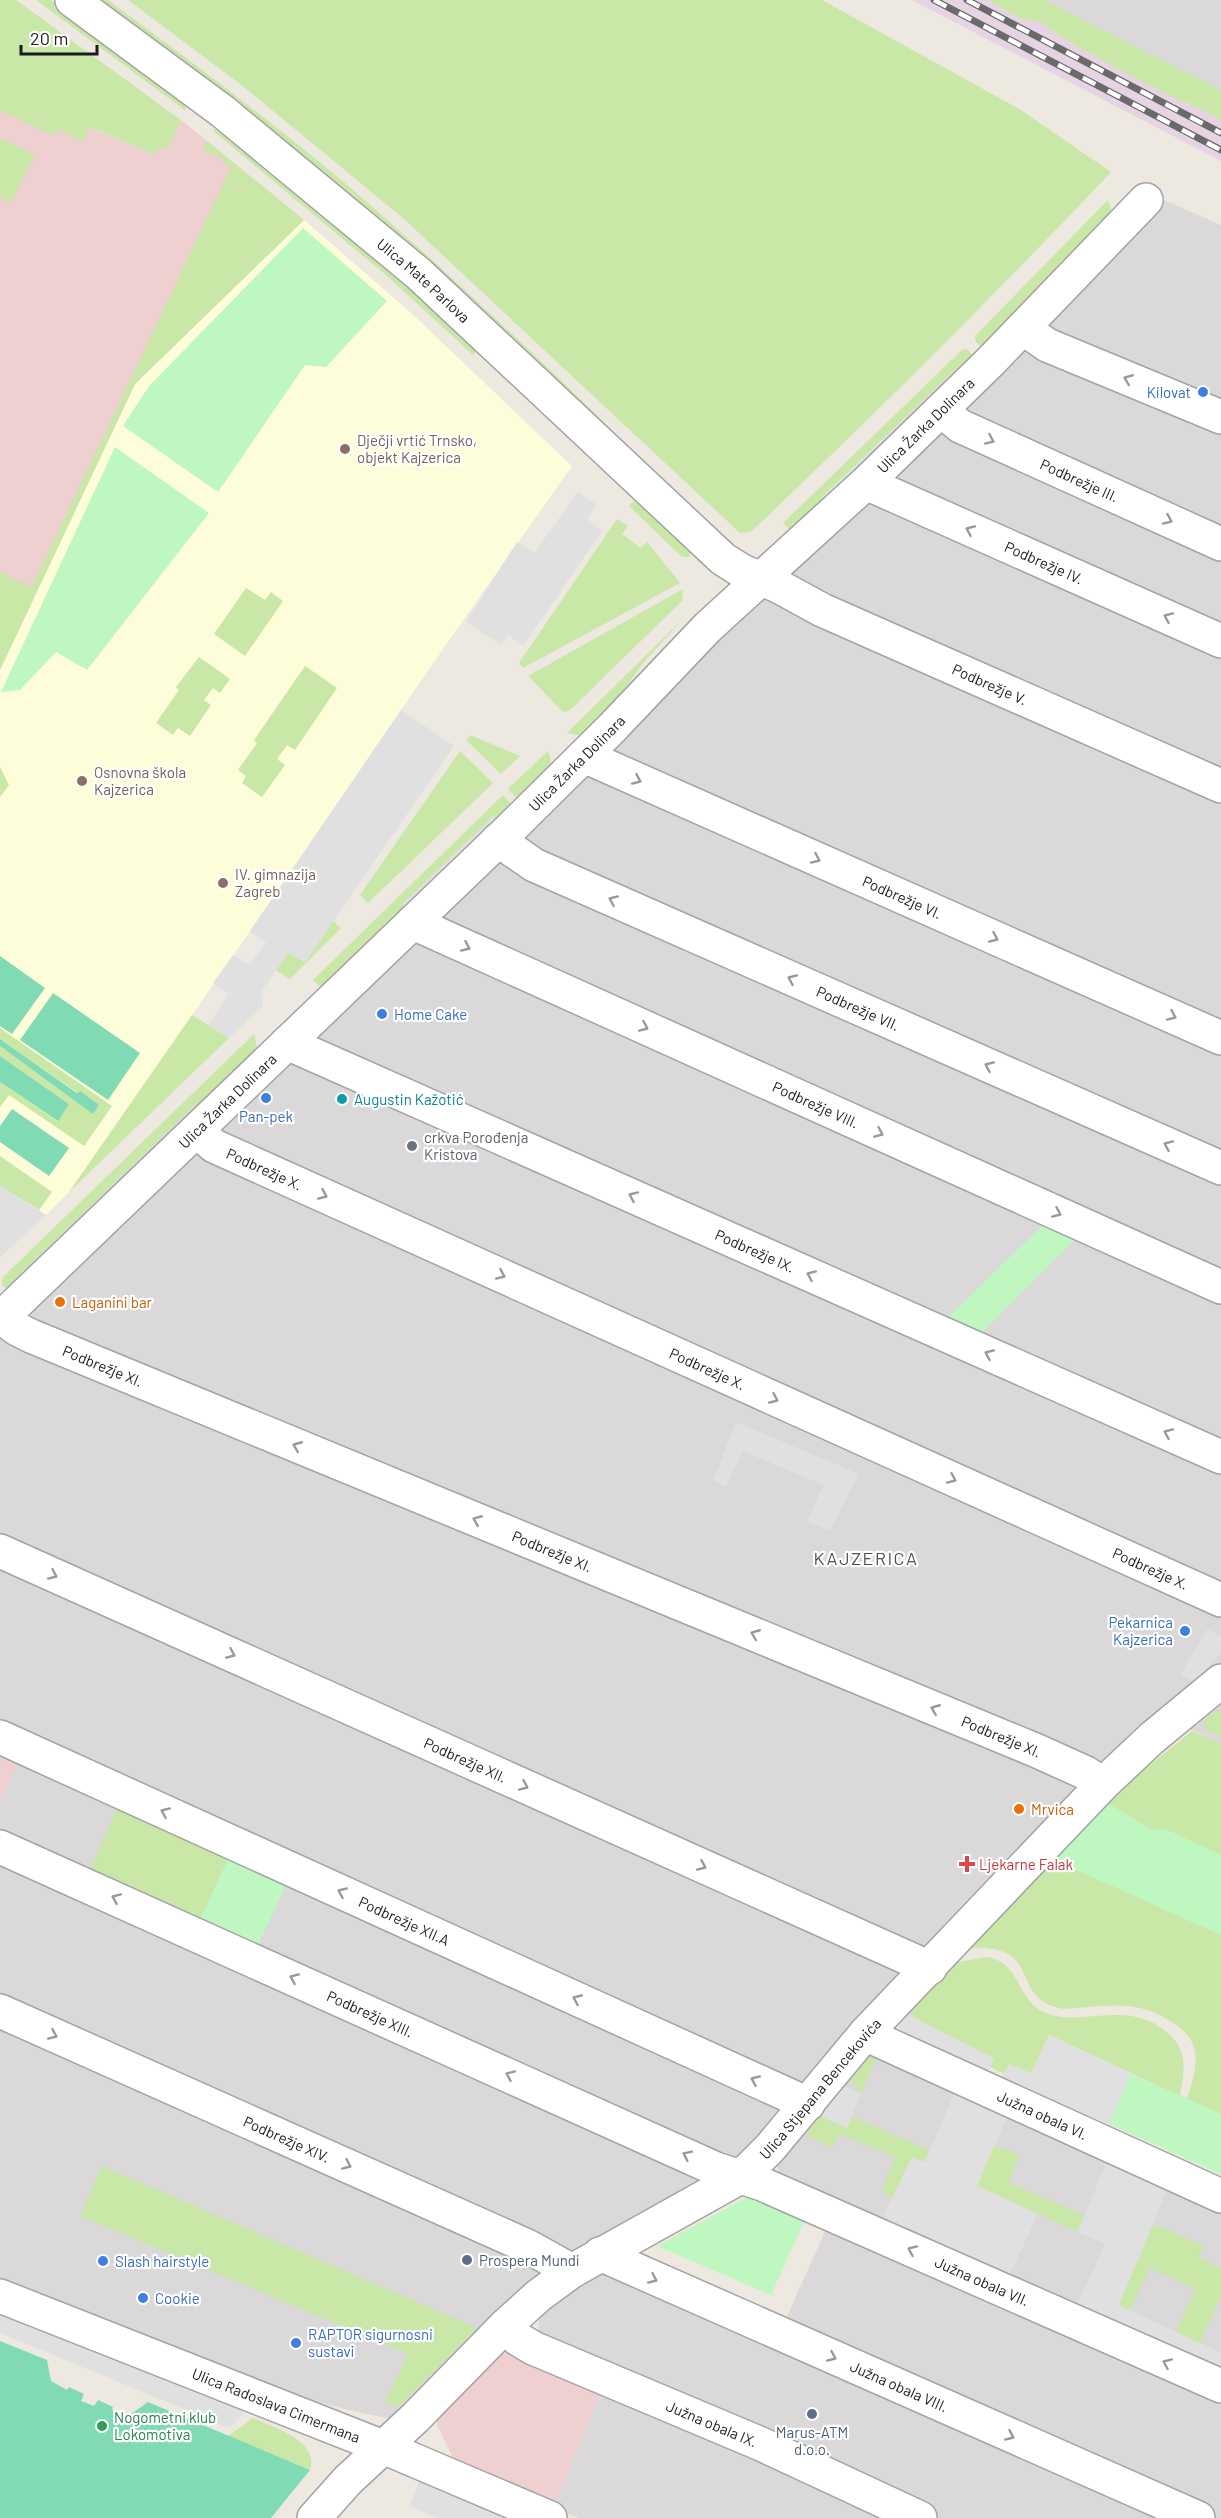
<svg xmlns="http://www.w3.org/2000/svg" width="1221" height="2518" font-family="Barlow,sans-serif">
  <rect width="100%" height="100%" fill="#ede9e1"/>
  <!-- residential -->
  <g fill="#dad8d9">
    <path d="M1044,0H1221V90L1078,17Z"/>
    <path d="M1164,200L1221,225V1667L722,2177L398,2417L386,2418L349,2410L261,2387L0,2283V1801L29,1736L0,1723V1333Z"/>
    <path d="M1221,1697V1743L1185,1727Z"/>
    <path d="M865,2051L1221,2204V2518H578L553,2507L609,2373L541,2339L538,2328L541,2310L601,2270L776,2341L827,2227L1020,2206L912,2157L882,2219L782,2180L776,2163Z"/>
  </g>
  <!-- commercial -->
  <g fill="#eed0d0">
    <path d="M0,100L89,127L154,155L159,147L166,150L181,120L304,220L135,384L0,670Z"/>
    <path d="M0,1749L20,1758L0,1801Z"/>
    <path d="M498,2347L601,2392L553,2507L467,2471L452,2456L437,2425V2419L443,2407Z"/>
  </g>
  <!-- industrial -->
  <path fill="#e6d3e3" d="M912,0H987L1022,19L1040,22L1165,92L1189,105L1200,107L1221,121V161Z"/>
  <!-- education -->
  <path fill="#fefdd9" d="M304,220L410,312L572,466L434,662L120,1121L69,1192L46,1215L0,1186V670L135,384Z"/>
  <!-- grass -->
  <g fill="#c9e7a7">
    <path d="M0,0H16L181,120L166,150L159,147L154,155L90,127L83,142L57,129L54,136L0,110Z"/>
    <path d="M36,0H51L183,99L186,111Z"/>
    <path d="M93,0H108C188,59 269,119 345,183C440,265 532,351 622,440Z"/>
    <path d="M128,0H822L1021,110L1111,172C995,295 876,413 754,529L750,532L740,533L404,219L244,87Z"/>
    <path d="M987,0H1044L1221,90V121C1205,109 1188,105 1171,96C1130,75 1077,49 1040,22L1022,19Z"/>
    <path d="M217,129L233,134L480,348L473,355L387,276L212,130Z"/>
    <path d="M0,138L35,155L11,202L0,197Z"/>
    <path d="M207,141L304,220L135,384L0,670V572L32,587L231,167L223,163L225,160L202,149Z"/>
    <path d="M1108,200L1112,213L985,350L976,342L975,336Z"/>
    <path d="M967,349L976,359L964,370L959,366L822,497L825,500L793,533L783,523L962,350Z"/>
    <path d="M635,500L690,552L689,557H682L629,506Z"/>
    <path d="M617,519L628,526L622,534L641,548L647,542L680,583L523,668L519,663Z"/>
    <path d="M246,588L265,600L271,592L283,601L245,656L214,634Z"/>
    <path d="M683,589L682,601L569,711L563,712L528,676Z"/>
    <path d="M685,617L644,662L618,698L583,736L567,733Z"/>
    <path d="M199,657L230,679L220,693L213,688L204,700L211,705L190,736L178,728L173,735L156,723L179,690L176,687Z"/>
    <path d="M305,666L337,688L295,750L287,745L277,759L285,765L262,797L242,783L246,776L238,770L257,743L254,740Z"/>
    <path d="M470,735L520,756L501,774L466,740Z"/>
    <path d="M460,751L493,783L368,903L360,895Z"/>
    <path d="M548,751C559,771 532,789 520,802L508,789Z"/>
    <path d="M0,767L9,785L0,797Z"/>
    <path d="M503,795L514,807L497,820L493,817L403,904L405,907L325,991L313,980Z"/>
    <path d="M333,921L341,928L290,979L275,970L288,953L305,962Z"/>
    <path d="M192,1015L229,1038L69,1192Z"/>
    <path d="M0,1028L112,1106L84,1146L9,1095L0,1107V1082L57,1121L69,1104L0,1056V1046L93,1113L99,1105L79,1091L78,1093L0,1039Z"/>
    <path d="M254,1034L258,1052L14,1282L17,1287L12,1294L2,1285L3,1277Z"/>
    <path d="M0,1156L52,1192L39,1210L0,1186Z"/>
    <path d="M1217,1709L1221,1711V1737L1208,1731L1204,1726L1205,1719Z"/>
    <path d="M1192,1731L1221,1743V1874L1098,1814L1139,1774Z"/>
    <path d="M117,1807L231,1853L196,1928L89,1874Z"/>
    <path d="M1093,1819L1221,1881V2114L1187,2099C1196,2070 1205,2045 1176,2025C1146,2004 1124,2004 1089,2007C1076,2008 1064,2011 1052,2006C1011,1990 1041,1945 970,1948Z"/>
    <path d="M987,1957C1020,1963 1016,1995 1040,2010C1073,2030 1121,2000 1160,2027C1189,2047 1185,2065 1180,2096L1049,2035L1031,2074L1009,2064L1004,2074L990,2067L994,2059L916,2019L909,2014L958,1962Z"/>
    <path d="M871,2055L876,2058L861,2093L855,2090L858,2084L850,2081Z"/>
    <path d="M820,2116L847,2128L851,2116L929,2150L924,2162L912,2157L893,2197L881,2192L895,2157L839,2134L832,2148L805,2135Z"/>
    <path d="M994,2145L1020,2155L1009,2183L1084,2215L1078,2232L977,2186Z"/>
    <path d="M102,2166L477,2328L398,2407L385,2402L408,2354L80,2216Z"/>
    <path d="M1151,2226L1163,2228L1204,2246L1199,2257L1221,2268V2297L1200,2343L1176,2332L1195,2289L1150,2268L1130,2310L1119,2305Z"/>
    <path d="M253,2418C273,2427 320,2441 310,2470L228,2436Z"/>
  </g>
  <!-- park -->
  <g fill="#bef7c0">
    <path d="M303,228L387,301L326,367L305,365L218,492L123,426L149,386Z"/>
    <path d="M115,447L209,513L87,670L56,652L20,690L1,692Z"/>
    <path d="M1049,1219L1080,1234L974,1340L939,1326Z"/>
    <path d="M1109,1804L1153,1830L1163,1829L1172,1832L1221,1855V1935L1054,1860Z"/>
    <path d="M231,1853L289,1879L254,1953L196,1928Z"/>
    <path d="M1131,2074L1221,2114V2174L1109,2124Z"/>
    <path d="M748,2197L804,2222L771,2295L657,2246Z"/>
  </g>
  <!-- pitch -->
  <g fill="#80dbb5">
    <path d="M0,956L45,988L12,1034L0,1026Z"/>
    <path d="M53,993L140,1053L108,1100L20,1040Z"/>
    <path d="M0,1039L77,1093L80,1091L99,1105L93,1114L0,1046Z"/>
    <path d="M0,1056L69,1104L58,1121L0,1082Z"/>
    <path d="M12,1109L69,1148L49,1176L0,1142V1126Z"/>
    <path d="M0,2341L47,2360L51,2381L67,2390L69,2387L84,2394L81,2401L94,2406L98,2400L113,2407L112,2410L128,2416L148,2402L310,2470L271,2518H0Z"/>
  </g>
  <!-- parking -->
  <g fill="#e0e0e0">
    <path d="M959,366L962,370L825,500L822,498Z"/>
    <path d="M578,492L597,505L587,519L602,531L523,646L508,635L501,645L466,622L517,542L534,553Z"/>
    <path d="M401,710L454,746L305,962L288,953L263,989L261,995L263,1006L229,1038L208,1025L229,994L213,983L233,955L249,965L266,942L250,931Z"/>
    <path d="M493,816L497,820L405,907L402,905Z"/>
    <path d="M195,1105L199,1109L17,1287L13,1281Z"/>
    <path d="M0,1186L46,1215L0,1257Z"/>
    <path d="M736,1422L859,1474L830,1531L807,1521L823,1485L743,1451L726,1487L713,1481Z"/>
    <path d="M1207,1629L1221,1636V1652L1195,1682L1180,1675Z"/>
    <path d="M909,2014L916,2019L994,2058L987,2073L906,2035L898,2027Z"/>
    <path d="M1049,2035L1131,2074L1109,2124L1001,2081L1009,2064L1031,2073Z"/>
    <path d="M844,2086L861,2093L847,2128L820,2116Z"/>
    <path d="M954,2094L1007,2117L977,2186L1038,2214L1008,2278L882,2219L912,2157L925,2162Z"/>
    <path d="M1107,2160L1168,2188L1119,2305L1221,2353V2373L1076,2307L1105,2244L1078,2232Z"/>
    <path d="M0,2309L247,2409L230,2428L0,2333Z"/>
    <path d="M421,2479L511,2518H438L409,2506Z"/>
  </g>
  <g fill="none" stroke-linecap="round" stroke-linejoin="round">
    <defs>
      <g id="minor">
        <path id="s1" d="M72,0L222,111L419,274L723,559L742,571L778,586L822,610L1221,786"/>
        <path d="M1023,328L1047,345L1221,417"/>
        <path id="s2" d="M941,410L960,426L1221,544"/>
        <path id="s3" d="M866,483L1221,641"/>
        <path id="s4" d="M584,756L1221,1038"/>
        <path id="s5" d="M498,840L534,865L1221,1168"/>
        <path id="s6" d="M414,921L420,926L1221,1287"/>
        <path id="s7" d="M287,1043L1221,1457"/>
        <path id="s8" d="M197,1131L214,1146L1221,1600"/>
        <path id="s9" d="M2,1318L17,1329L31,1336L1035,1750L1086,1773L1103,1784"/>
        <path id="s10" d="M0,1319L508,831L612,728L708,627L866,483L990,362L1146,200"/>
        <path id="s11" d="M0,1551L930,1968"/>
        <path id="s12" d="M0,1737L808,2104"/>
        <path id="s13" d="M0,1847L716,2169L762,2184L1221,2386"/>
        <path id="s14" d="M0,2011L527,2246L572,2271"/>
        <path id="s15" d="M865,2034L1221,2196"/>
        <path id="s16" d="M600,2254L1198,2518"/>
        <path id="s17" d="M0,2296L383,2447L550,2518"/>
        <path id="s18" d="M505,2326L518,2339L533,2348L761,2444L920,2518"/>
        <path id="s19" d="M314,2518L348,2480L415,2418L505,2326L538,2296L572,2271L742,2176L770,2148L865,2034L1103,1784L1152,1738L1221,1681"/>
      </g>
    </defs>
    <!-- minor casing -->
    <use href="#minor" stroke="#a3a3a3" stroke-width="36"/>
    <!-- minor -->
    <use href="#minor" stroke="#fff" stroke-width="33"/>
    <defs>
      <g id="rail">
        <path d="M934,0L1221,150"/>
        <path d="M967,0L1221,133"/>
      </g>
    </defs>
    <!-- rail casing -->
    <use href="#rail" stroke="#6a6a6a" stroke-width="7"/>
    <!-- rail -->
    <use href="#rail" stroke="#fff" stroke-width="4.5" stroke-dasharray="14" stroke-linecap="butt"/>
  </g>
  <!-- one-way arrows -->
  <defs><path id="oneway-chevron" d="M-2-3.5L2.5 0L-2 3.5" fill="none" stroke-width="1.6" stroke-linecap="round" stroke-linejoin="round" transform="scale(1.5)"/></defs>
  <g stroke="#999">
    <use href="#oneway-chevron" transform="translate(1128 379) rotate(-158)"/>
    <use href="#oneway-chevron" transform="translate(990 440) rotate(24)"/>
    <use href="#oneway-chevron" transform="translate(1168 520) rotate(24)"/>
    <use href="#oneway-chevron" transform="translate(970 530) rotate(-156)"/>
    <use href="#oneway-chevron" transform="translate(1168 617) rotate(-156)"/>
    <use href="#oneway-chevron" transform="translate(637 780) rotate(24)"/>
    <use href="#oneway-chevron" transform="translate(816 859) rotate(24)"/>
    <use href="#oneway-chevron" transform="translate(613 900) rotate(-156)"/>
    <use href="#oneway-chevron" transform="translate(994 938) rotate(24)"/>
    <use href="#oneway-chevron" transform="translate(466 947) rotate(24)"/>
    <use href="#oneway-chevron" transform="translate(792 979) rotate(-156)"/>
    <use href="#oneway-chevron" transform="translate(1172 1016) rotate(24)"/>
    <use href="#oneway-chevron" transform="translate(644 1027) rotate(24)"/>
    <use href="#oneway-chevron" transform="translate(989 1066) rotate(-156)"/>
    <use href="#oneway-chevron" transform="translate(879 1133) rotate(24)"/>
    <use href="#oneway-chevron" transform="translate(1168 1145) rotate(-156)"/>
    <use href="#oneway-chevron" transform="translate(323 1195) rotate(24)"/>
    <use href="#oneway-chevron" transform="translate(633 1196) rotate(-156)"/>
    <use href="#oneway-chevron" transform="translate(1057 1213) rotate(24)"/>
    <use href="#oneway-chevron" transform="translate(501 1275) rotate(24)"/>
    <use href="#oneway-chevron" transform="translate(811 1275) rotate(-156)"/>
    <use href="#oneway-chevron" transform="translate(989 1354) rotate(-156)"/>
    <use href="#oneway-chevron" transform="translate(774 1399) rotate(24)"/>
    <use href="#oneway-chevron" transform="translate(1168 1433) rotate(-156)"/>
    <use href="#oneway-chevron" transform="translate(297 1446) rotate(-158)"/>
    <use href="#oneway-chevron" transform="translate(952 1479) rotate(24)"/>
    <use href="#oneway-chevron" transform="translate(477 1520) rotate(-158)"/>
    <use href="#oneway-chevron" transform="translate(53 1575) rotate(24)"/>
    <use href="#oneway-chevron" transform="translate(755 1634) rotate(-158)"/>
    <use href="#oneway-chevron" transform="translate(231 1654) rotate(24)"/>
    <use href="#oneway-chevron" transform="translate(935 1709) rotate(-158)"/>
    <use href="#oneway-chevron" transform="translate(524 1786) rotate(24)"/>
    <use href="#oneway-chevron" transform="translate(165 1812) rotate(-156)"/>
    <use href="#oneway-chevron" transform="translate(702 1866) rotate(24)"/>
    <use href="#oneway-chevron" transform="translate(342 1892) rotate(-156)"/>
    <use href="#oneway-chevron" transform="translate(116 1898) rotate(-156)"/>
    <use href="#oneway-chevron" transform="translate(294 1978) rotate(-156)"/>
    <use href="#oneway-chevron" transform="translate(577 1999) rotate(-156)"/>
    <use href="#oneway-chevron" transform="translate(53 2035) rotate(24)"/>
    <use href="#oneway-chevron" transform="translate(510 2075) rotate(-156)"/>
    <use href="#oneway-chevron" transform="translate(755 2080) rotate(-156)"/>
    <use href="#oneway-chevron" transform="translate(687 2155) rotate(-154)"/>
    <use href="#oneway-chevron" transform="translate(347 2165) rotate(24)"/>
    <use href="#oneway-chevron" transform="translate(912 2250) rotate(-156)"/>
    <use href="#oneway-chevron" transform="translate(653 2279) rotate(24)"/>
    <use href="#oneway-chevron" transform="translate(832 2357) rotate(24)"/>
    <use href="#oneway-chevron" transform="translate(1167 2363) rotate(-156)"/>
    <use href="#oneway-chevron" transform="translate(1010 2436) rotate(24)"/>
  </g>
  <!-- markers -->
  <g fill="#3f7fe0" stroke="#fff" stroke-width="2">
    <circle cx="1203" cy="392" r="6"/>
    <circle cx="382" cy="1014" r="6"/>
    <circle cx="266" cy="1098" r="6"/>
    <circle cx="1185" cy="1631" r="6"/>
    <circle cx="103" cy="2261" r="6"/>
    <circle cx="143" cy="2298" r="6"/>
    <circle cx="296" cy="2343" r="6"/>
  </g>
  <g fill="#8d6e63" stroke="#fff" stroke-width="2">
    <circle cx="345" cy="449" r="6"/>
    <circle cx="82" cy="781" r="6"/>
    <circle cx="223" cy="883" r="6"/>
  </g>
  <circle fill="#0f9aa8" stroke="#fff" stroke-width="2" cx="342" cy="1099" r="6"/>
  <circle fill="#6b7280" stroke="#fff" stroke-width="2" cx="412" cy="1146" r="6"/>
  <g fill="#e8710a" stroke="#fff" stroke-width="2">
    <circle cx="60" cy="1302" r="6"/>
    <circle cx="1019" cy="1809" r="6"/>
  </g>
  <path fill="#e0444e" stroke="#fff" stroke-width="2" d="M964 1855h6v6h6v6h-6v6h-6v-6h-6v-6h6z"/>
  <g fill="#5c6f8a" stroke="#fff" stroke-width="2">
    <circle cx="467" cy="2260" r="6"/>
    <circle cx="812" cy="2414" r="6"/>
  </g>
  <circle fill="#2e9e5b" stroke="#fff" stroke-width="2" cx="102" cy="2426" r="6"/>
  <g text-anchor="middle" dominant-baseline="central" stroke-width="4.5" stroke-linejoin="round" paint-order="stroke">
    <!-- street labels -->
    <g font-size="15" fill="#1c1c1c" stroke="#fff">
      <text stroke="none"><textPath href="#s1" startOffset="450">Ulica Mate Parlova</textPath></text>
      <text stroke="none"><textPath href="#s10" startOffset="1287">Ulica Žarka Dolinara</textPath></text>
      <text stroke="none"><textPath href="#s2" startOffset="156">Podbrežje III.</textPath></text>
      <text stroke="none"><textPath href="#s3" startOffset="195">Podbrežje IV.</textPath></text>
      <text stroke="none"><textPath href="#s1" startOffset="1154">Podbrežje V.</textPath></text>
      <text stroke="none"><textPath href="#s10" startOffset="801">Ulica Žarka Dolinara</textPath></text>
      <text stroke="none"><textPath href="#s4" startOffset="348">Podbrežje VI.</textPath></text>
      <text stroke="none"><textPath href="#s5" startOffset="398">Podbrežje VII.</textPath></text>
      <text stroke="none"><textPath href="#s10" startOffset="315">Ulica Žarka Dolinara</textPath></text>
      <text stroke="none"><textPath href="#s6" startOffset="442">Podbrežje VIII.</textPath></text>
      <text stroke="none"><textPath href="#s8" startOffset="78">Podbrežje X.</textPath></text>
      <text stroke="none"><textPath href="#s7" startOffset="512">Podbrežje IX.</textPath></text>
      <text stroke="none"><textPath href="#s9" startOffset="112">Podbrežje XI.</textPath></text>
      <text stroke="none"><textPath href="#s8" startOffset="564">Podbrežje X.</textPath></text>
      <text stroke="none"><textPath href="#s9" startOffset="598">Podbrežje XI.</textPath></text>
      <text stroke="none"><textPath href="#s8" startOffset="1050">Podbrežje X.</textPath></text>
      <text stroke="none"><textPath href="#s9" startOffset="1084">Podbrežje XI.</textPath></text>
      <text stroke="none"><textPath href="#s11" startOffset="510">Podbrežje XII.</textPath></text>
      <text stroke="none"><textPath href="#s12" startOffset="444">Podbrežje XII.A</textPath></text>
      <text stroke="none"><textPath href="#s13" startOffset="406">Podbrežje XIII.</textPath></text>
      <text stroke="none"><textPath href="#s19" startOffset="670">Ulica Stjepana Bencekovića</textPath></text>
      <text stroke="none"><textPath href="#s15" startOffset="195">Južna obala VI.</textPath></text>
      <text stroke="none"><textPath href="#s14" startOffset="314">Podbrežje XIV.</textPath></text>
      <text stroke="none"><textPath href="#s13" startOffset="1074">Južna obala VII.</textPath></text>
      <text stroke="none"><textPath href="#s16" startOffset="327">Južna obala VIII.</textPath></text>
      <text stroke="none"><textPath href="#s17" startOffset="297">Ulica Radoslava Cimermana</textPath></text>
      <text stroke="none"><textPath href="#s18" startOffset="230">Južna obala IX.</textPath></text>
    </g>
    <!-- shop labels -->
    <g font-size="15" fill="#366cbe" stroke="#fff" text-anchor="start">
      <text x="1191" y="392" text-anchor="end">Kilovat</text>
      <text x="394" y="1014">Home Cake</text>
      <text x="266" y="1116" text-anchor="middle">Pan-pek</text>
      <text x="1173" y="1622" text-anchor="end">Pekarnica<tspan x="1173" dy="17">Kajzerica</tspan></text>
      <text x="115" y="2261">Slash hairstyle</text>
      <text x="155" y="2298">Cookie</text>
      <text x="308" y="2334">RAPTOR sigurnosni<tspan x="308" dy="17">sustavi</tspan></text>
    </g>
    <!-- education labels -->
    <g font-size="15" fill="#785e54" stroke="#fff" text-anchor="start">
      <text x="357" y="440">Dječji vrtić Trnsko,<tspan x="357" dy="17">objekt Kajzerica</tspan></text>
      <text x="94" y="772">Osnovna škola<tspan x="94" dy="17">Kajzerica</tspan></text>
      <text x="235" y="874">IV. gimnazija<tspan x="235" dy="17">Zagreb</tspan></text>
    </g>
    <!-- culture labels -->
    <g font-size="15" fill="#0d838f" stroke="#fff" text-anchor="start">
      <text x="354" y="1099">Augustin Kažotić</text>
    </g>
    <!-- worship labels -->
    <g font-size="15" fill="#5b616d" stroke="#fff" text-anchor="start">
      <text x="424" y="1137">crkva Porođenja<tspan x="424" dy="17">Kristova</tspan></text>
    </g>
    <!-- food labels -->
    <g font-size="15" fill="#c56008" stroke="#fff" text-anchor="start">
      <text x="72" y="1302">Laganini bar</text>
      <text x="1031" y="1809">Mrvica</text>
    </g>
    <!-- health labels -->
    <g font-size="15" fill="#be3a42" stroke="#fff" text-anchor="start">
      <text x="979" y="1864">Ljekarne Falak</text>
    </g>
    <!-- service labels -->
    <g font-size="15" fill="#4e5e75" stroke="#fff" text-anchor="start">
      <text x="479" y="2260">Prospera Mundi</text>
      <text x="812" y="2432" text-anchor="middle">Marus-ATM<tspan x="812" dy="17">d.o.o.</tspan></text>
    </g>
    <!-- leisure labels -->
    <g font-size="15" fill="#27864d" stroke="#fff" text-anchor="start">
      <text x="114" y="2417">Nogometni klub<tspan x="114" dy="17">Lokomotiva</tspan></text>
    </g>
    <!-- quarter labels -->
    <g font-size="18" letter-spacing="1.5" fill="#4f4f4f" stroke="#fff">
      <text x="866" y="1558">KAJZERICA</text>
    </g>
  </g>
  <!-- scale -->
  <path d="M21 45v9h76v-9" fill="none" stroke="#1c1c1c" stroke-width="3"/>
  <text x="30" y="45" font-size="18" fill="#1c1c1c" stroke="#ffffff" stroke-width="4.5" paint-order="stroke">20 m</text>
</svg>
